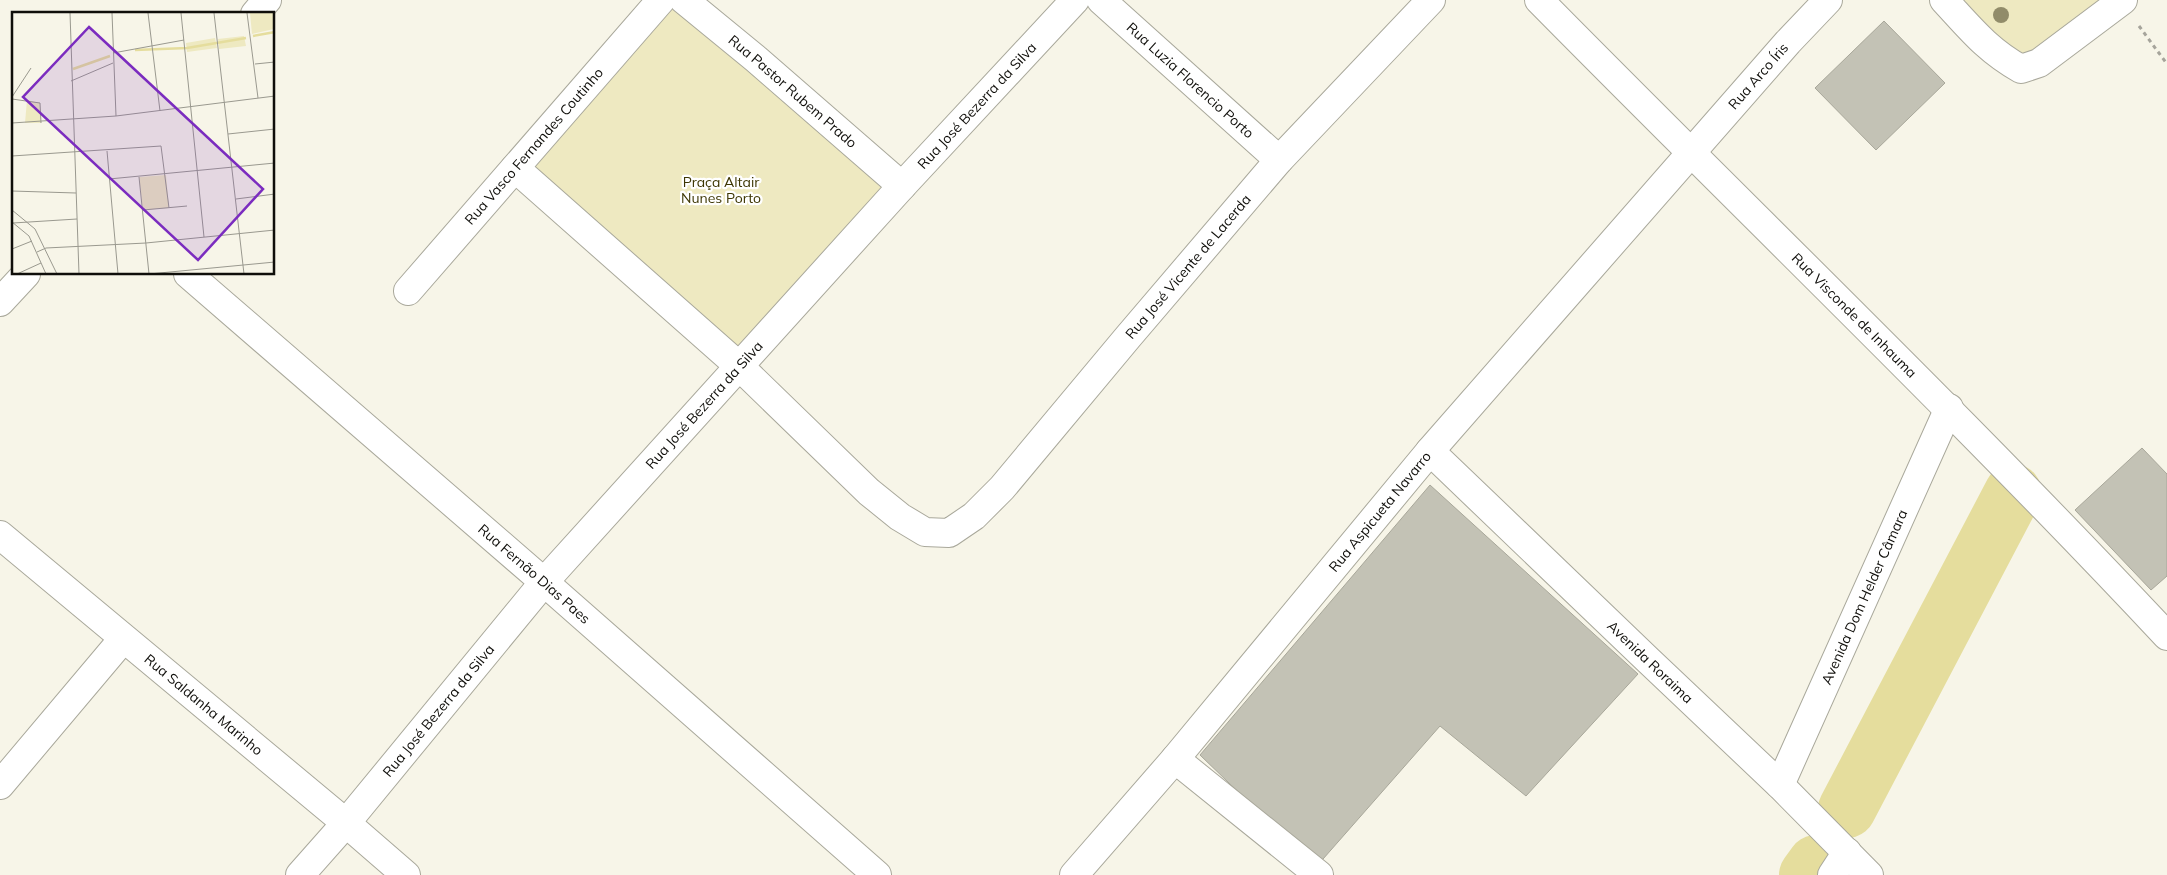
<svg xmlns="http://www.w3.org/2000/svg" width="2167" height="875" font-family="Mulish,sans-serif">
  <rect width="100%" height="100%" fill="#f7f5e8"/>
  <!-- green -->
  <g fill="#eee9c1">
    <path d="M661,0H683L902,186L739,366L515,168Z"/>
    <path d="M1951,0H2120L2021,69Z"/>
  </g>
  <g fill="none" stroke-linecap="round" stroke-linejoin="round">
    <!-- river -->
    <g stroke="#e5dd9d" stroke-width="58">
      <path d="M1847,809L2013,493"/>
      <path d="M1808,875L1816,864"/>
    </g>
  </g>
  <!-- building -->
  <g fill="#c3c2b5" stroke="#a8a79a">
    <path d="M1884,21L1945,83L1876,150L1815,88Z"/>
    <path d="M2142,448L2167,474V576L2151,590L2075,510Z"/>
    <path d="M1430,485L1638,674L1526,796L1440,726L1316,867L1200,755Z"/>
  </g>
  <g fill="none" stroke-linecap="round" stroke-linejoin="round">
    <defs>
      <g id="minor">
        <path id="s1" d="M684,0L756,59L902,186"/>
        <path id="s2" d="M1101,0L1279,160"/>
        <path id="s3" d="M1539,0C1748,212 1963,418 2167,636"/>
        <path d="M1944,0C1970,28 1987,50 2021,69L2039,63L2123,0"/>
        <path d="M255,14L267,0"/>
        <path id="s4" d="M515,168L739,366L869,492L900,517L925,532L949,533L974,516L1002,488L1128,337L1279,160L1431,0"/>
        <path id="s5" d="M188,274L544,582L877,875"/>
        <path id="s6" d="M408,291L661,0"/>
        <path d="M0,302L26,274"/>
        <path id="s7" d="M1430,451L1648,660L1780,785L1869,875"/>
        <path id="s8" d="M0,535L346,823L406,875"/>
        <path d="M1175,759L1319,875"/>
        <path d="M0,785L123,639"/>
        <path id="s9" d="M1780,785L1949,408"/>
        <path id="s10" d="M300,875L346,823L544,582L902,186L1075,0"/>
        <path id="s11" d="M1074,875L1175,759L1430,451L1788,42L1828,0"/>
        <path d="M1832,875L1847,852"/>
      </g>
    </defs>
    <!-- minor casing -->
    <use href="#minor" stroke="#a9a89b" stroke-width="30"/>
    <!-- path -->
    <path stroke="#a6a49b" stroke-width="3" stroke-dasharray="4 4" stroke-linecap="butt" d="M2139,26L2167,64"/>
    <!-- minor -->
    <use href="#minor" stroke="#fff" stroke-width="28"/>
  </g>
  <!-- trees -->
  <circle fill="#918c6a" cx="2001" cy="15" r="8"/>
  <g text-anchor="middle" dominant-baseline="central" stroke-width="4.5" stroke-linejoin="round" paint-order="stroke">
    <!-- street labels -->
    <g font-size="14" fill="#0f0e0a" stroke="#fff">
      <text stroke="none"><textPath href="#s11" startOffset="1052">Rua Arco Íris</textPath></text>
      <text stroke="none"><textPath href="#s2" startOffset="120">Rua Luzia Florencio Porto</textPath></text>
      <text stroke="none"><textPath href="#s1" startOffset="142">Rua Pastor Rubem Prado</textPath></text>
      <text stroke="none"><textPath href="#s10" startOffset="1025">Rua José Bezerra da Silva</textPath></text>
      <text stroke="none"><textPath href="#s6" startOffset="192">Rua Vasco Fernandes Coutinho</textPath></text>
      <text stroke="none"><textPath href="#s4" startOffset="932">Rua José Vicente de Lacerda</textPath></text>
      <text stroke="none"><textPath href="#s3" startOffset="446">Rua Visconde de Inhauma</textPath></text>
      <text stroke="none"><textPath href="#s10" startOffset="620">Rua José Bezerra da Silva</textPath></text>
      <text stroke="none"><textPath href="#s11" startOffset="475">Rua Aspicueta Navarro</textPath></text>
      <text stroke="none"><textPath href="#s5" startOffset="458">Rua Fernão Dias Paes</textPath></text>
      <text stroke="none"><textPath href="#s9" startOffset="206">Avenida Dom Helder Câmara</textPath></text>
      <text stroke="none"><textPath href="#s7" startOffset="305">Avenida Roraima</textPath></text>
      <text stroke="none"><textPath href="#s8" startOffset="265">Rua Saldanha Marinho</textPath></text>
      <text stroke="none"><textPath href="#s10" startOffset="215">Rua José Bezerra da Silva</textPath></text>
    </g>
    <!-- park labels -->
    <g font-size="14" fill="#3d3603" stroke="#fff">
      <text x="721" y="182">Praça Altair<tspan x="721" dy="16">Nunes Porto</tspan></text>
    </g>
  </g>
  <!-- overview -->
  <g transform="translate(12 12)">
    <rect width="262" height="262" fill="#f7f5e8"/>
    <path d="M238,1H262V17L240,22ZM232,24L234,34L207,37L206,27ZM203,26L205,36L175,40L174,31ZM15,88L28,91L29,111H13ZM154,163L157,196L131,198L127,165Z" fill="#eee9c1"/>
    <path fill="none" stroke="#e5dd9d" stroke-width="2.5" d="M241,24L263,20M123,38L175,36L234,26M61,57L98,44"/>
    <path fill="none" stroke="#9a998f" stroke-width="1" d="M58,1L67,262M100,1L104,104M136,1L148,99M169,1L192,225M202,1L232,262M235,1L246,86M101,41L172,28M243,52L263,50M59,69L101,51M0,85L19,56M0,87L28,91L29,111M0,111L104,104L263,84M216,122L263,117M95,139L106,262M0,144L149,134L157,196M127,165L137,262M97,167L263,151M0,179L64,181M224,187L263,182M0,198L23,217L45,262M131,198L175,194M0,210L17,224L34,262M1,211L65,207M0,237L20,229M25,240L34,236L134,231L263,218M5,262L29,251M137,262L263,250"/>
    <path fill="#7b2cbf" fill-opacity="0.15" stroke="#7b2cbf" stroke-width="2.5" d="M77,15L251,177L186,248L11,85Z"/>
    <rect width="262" height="262" fill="none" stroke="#0f0e0a" stroke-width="2.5"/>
  </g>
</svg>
